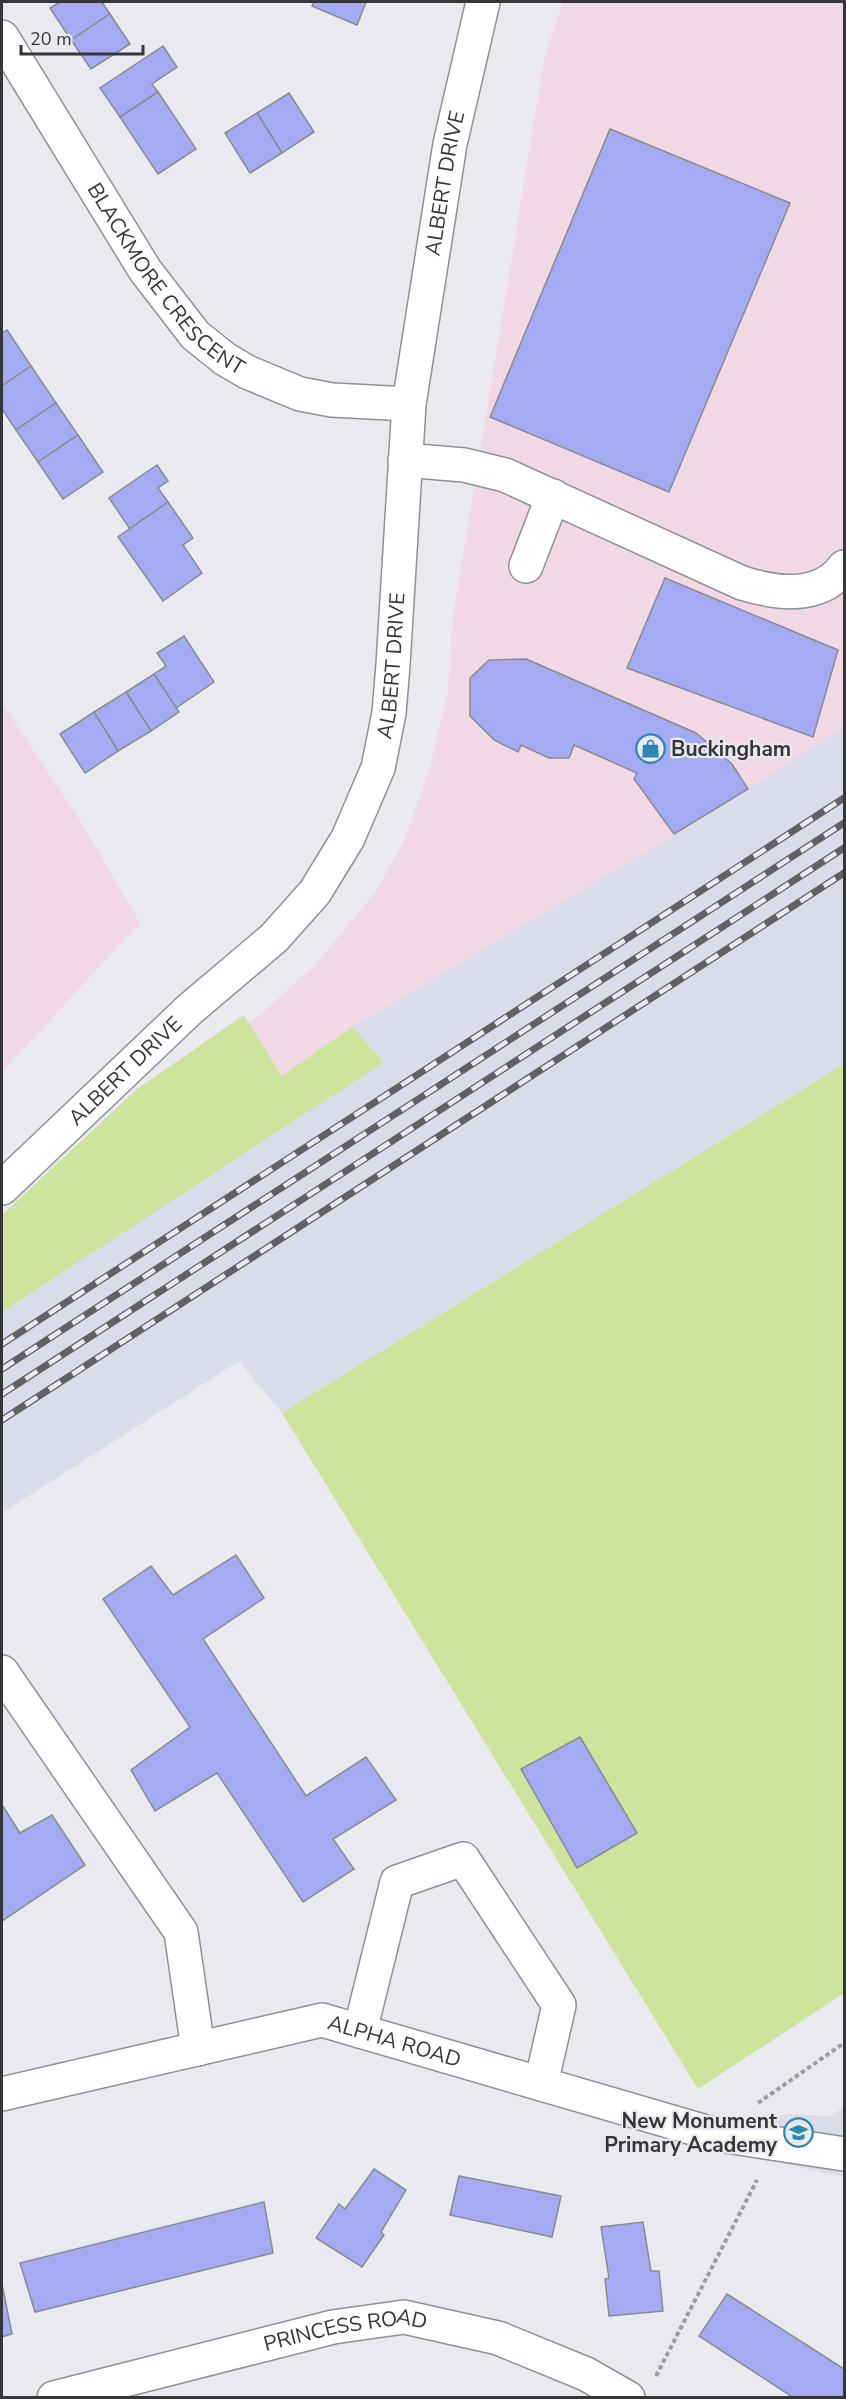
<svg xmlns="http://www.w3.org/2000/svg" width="846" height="2399" font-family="'Nunito Sans',sans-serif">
  <rect width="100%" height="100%" fill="#e9e9ef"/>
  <!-- commercial -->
  <g fill="#f0d9e5">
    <path d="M563,2H844V726L748,789L662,842L352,1027L282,1076L250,1024L317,963L377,890L405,839L430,767L448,691L453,617L545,55Z"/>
    <path d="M2,703L81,822L140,923L2,1072Z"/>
  </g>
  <!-- built -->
  <g fill="#dadce9">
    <path d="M844,726V1064L282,1413L239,1361L2,1513V1257L282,1076L352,1027L662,842L748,789Z"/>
    <path d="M844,2106V2177L721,2150L784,2114L832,2116Z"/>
  </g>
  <!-- green -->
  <g fill="#cee39b">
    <path d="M244,1015L282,1076L352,1027L384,1062L2,1312V1215L137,1089Z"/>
    <path d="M844,1064V1993L698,2089L282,1413Z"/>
  </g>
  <!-- building -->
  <g fill="#a5abf3" stroke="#8a8b91" stroke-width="1.5">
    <path d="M60,2H102L110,14L71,40L50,8Z"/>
    <path d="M314,2H366L357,25L312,6Z"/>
    <path d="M110,14L130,44L91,69L71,40Z"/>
    <path d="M163,46L177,67L152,84L158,92L120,117L100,88Z"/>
    <path d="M158,92L196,149L158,174L120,117Z"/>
    <path d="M289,93L314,132L282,153L257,113Z"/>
    <path d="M257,113L282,153L250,173L225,133Z"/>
    <path d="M610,129L790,203L669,492L490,417Z"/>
    <path d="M7,330L31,366L2,386V333Z"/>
    <path d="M31,366L56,403L16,430L2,409V386Z"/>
    <path d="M56,403L78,435L38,462L16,430Z"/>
    <path d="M78,435L103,472L63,499L38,462Z"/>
    <path d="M157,465L168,481L158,488L168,502L130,529L109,498Z"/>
    <path d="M168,502L193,538L183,545L202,573L163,601L118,537Z"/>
    <path d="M665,578L838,650L813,737L627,668Z"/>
    <path d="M184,636L214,682L176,708L154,674L166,666L157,653Z"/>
    <path d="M526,659L696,733L732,764L748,789L674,834L634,779L637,773L574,745L569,758H549L521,745L518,752L494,740L470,716V678L489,660Z"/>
    <path d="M154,674L179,712L151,731L126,692Z"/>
    <path d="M126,692L151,731L118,751L94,712Z"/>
    <path d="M94,712L118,751L85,773L60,734Z"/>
    <path d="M236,1555L264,1598L203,1639L306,1796L366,1757L396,1800L333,1839L354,1869L303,1902L217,1773L155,1811L131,1770L190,1727L103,1599L151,1566L173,1595Z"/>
    <path d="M580,1737L637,1833L577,1868L521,1769Z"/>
    <path d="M2,1805L20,1833L52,1815L85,1865L2,1921Z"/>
    <path d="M374,2169L406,2190L381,2232L384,2235L362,2267L316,2238L339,2204L345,2209Z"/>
    <path d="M459,2176L561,2196L552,2237L450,2215Z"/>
    <path d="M264,2202L273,2253L35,2312L20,2263Z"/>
    <path d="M643,2222L651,2271H659L663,2311L609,2316L605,2279L609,2278L601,2227Z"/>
    <path d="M2,2284L12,2334L2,2337Z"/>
    <path d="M727,2294L844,2369V2398H794L699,2336Z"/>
  </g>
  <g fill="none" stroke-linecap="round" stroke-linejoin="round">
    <defs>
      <g id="minor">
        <path id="s1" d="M2,37L145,270L195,335L225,359L247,372L300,394L332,400L409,404"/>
        <path d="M405,460L464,465L505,475L742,583C777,594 820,600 844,567"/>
        <path d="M526,566L553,496"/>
        <path id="s2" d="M2,1188L190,1009L274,938L315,892L348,838L378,768L389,713L393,665L409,404L450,144L483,2"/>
        <path d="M2,1672L181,1932L198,2049"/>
        <path d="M360,2031L397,1882L463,1859L559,2005L541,2084"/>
        <path id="s3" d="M2,2094L322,2020L713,2134L844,2154"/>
        <path id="s4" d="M54,2398L333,2327L404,2317L498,2338L586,2374L628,2398"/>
      </g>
    </defs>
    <!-- minor casing -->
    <use href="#minor" stroke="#909196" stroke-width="36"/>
    <!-- path -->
    <g stroke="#9d9da2" stroke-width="4" stroke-dasharray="4.5 3" stroke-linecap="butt">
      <path d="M758,2103L844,2043"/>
      <path d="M656,2376L757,2180"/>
    </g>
    <!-- minor -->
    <use href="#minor" stroke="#fff" stroke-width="33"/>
    <defs>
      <g id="rail">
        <path d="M2,1344L844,798"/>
        <path d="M2,1369L844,823"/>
        <path d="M2,1394L844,848"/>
        <path d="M2,1420L844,873"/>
      </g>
    </defs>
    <!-- rail casing -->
    <use href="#rail" stroke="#616164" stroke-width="7"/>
    <!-- rail -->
    <use href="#rail" stroke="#e9e9ef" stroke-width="4.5" stroke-dasharray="14" stroke-linecap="butt"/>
  </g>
  <!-- icons -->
  <defs>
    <symbol id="shop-ring" viewBox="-11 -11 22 22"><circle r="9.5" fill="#e9e9ef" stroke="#2b87b3" stroke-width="1.5"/><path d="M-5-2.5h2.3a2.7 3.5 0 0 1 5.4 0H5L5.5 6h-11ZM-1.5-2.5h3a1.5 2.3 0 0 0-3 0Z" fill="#2b87b3"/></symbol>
    <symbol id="school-ring" viewBox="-11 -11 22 22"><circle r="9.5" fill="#e9e9ef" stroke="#2b87b3" stroke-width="1.5"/><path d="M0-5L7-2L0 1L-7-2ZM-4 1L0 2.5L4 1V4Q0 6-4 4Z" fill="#2b87b3"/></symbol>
  </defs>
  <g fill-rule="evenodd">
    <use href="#shop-ring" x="634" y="732" width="33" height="33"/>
    <use href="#school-ring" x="782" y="2116" width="33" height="33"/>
  </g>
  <g text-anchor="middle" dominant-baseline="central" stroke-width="4.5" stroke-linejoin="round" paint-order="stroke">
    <!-- street labels -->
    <g font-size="21" fill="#363638" stroke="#e9e9ef">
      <text stroke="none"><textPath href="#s2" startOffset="1160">ALBERT DRIVE</textPath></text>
      <text stroke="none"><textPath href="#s1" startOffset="294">BLACKMORE CRESCENT</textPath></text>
      <text stroke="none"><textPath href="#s2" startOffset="674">ALBERT DRIVE</textPath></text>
      <text stroke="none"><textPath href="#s2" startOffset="170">ALBERT DRIVE</textPath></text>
      <text stroke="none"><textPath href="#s3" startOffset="404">ALPHA ROAD</textPath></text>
      <text stroke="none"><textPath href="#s4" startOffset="300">PRINCESS ROAD</textPath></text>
    </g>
    <!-- poi labels -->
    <g font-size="21" font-weight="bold" fill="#363638" stroke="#e9e9ef" text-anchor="start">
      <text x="671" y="749">Buckingham</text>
      <text x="777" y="2121" text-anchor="end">New Monument<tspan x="777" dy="24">Primary Academy</tspan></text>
    </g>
  </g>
  <!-- border -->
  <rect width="846" height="2399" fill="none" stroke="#363638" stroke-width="6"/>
  <!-- scale -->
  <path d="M21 45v9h122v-9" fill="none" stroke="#363638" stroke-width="3"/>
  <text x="30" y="45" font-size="18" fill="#363638" stroke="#e9e9ef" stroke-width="4.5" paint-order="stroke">20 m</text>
</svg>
